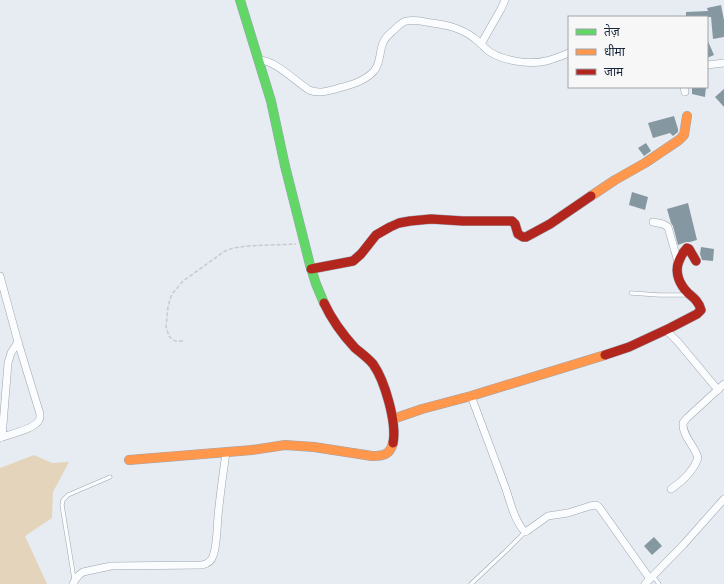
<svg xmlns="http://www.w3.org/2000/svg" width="724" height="584" font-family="Jost,'Noto Sans Devanagari',sans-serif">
  <rect width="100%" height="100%" fill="#e7ecf2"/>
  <!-- green -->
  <path fill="#e5d4bc" d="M34,455L52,463L69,462L53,492L52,518L25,536L47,584H0V468Z"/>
  <!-- building -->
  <g fill="#8597a1">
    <path d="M721,5L724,20V37L713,39L711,17H686V12L708,11L707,8Z"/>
    <path d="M707,39L714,55L707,58Z"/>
    <path d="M692,87H706L705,97L692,94Z"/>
    <path d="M724,89V107L715,97Z"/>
    <path d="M674,116L678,129V132L673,136L670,133L653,138L648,123Z"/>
    <path d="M646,143L651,151L644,156L638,148Z"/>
    <path d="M632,192L648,197L645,210L629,205Z"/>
    <path d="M688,203L697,240L690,242H686L678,245L673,226L671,223L667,209Z"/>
    <path d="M701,247L714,249L713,261L702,260L700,254Z"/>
    <path d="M654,537L662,546L652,555L644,546Z"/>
  </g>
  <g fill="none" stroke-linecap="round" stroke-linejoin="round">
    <defs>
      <g id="lane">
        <path d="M631,293L659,295H687"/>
        <path d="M653,576L659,584"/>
        <path d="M74,579L62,505L63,500L68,495L110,477"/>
        <path d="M471,584L506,551L525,532"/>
      </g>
      <g id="street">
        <path d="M481,44L501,9L505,0"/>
        <path d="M260,60C276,61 295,81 309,90C319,94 329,91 339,88C351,85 365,81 374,71C381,63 379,52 383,43C385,37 391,33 395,29C398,26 403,21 407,21C415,19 424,22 432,23C447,25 461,28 474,38C480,42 484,48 490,52C504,61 530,65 546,61C554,59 561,56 569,53"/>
        <path d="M707,65L724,63"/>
        <path d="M684,87L685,92"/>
        <path d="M653,222L663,224L668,227L678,262"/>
        <path d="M0,276L18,342L40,414C40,415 40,419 39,420C35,429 11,434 2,437L0,438"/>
        <path d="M666,330L678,342L718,390"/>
        <path d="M471,396C482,425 493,454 504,484C510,499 513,519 525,532L527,531L548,516L568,513L590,506L596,505L599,507L650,579"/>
        <path d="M2,437L8,363L11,353L18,342"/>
        <path d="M671,489C683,481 693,472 698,458C695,446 682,436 683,423L687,418L724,384"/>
        <path d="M73,584L75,580L79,575L83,572L111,566L202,565C207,564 211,562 213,556C217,546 217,528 218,516C220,495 223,474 226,452"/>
        <path d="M645,584L684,544L724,499"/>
      </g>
      <path id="fast" d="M240,0L271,101L285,166L310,265L316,284L324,303"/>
      <g id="slow">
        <path d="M591,196L615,180L645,163L679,140L684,135L687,116"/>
        <path d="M393,419L422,409L471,396L605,355"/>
        <path d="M129,460L252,450L285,445L314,447L372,456C383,456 390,455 393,443"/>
      </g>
      <g id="jam">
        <path d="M311,269L353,261L361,254L376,235L390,227L399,223L410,221L431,219L463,221H512L515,224L518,234L523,237H526L550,224L591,196"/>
        <path d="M324,303C332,320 342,334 355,348C361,353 368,358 373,364C385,381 397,423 393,443"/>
        <path d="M605,355L629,347L670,328L697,314L701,310C699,302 694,298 688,293C680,285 674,273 679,261C681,256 683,252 687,248L689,249L696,261"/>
      </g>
    </defs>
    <!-- lane casing -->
    <use href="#lane" stroke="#9ca5b1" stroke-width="4.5"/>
    <!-- street casing -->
    <use href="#street" stroke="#9ca5b1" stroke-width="8"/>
    <!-- fast casing -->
    <use href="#fast" stroke="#9ca5b1" stroke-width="10"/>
    <!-- slow casing -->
    <use href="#slow" stroke="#9ca5b1" stroke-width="10"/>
    <!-- jam casing -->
    <use href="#jam" stroke="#9ca5b1" stroke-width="10"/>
    <!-- path -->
    <path stroke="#c7cacf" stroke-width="1.5" stroke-dasharray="4 2" stroke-linecap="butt" d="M183,341H175L171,338L169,336L166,327L168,307L170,299L172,294L183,281L225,251L233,248L247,246L296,244"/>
    <!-- lane -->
    <use href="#lane" stroke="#fbfcfd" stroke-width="3.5"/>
    <!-- street -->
    <use href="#street" stroke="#fbfcfd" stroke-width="7"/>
    <!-- fast -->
    <use href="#fast" stroke="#63d668" stroke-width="9"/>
    <!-- slow -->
    <use href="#slow" stroke="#ff974d" stroke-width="9"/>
    <!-- jam -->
    <use href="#jam" stroke="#b3261e" stroke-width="9"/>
  </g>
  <!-- legend -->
  <rect x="568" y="16" width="140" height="72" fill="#f7f7f7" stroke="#9da3ab"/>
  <rect x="576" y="29" width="20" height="6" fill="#63d668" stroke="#9da3ab"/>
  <text x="604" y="36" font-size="12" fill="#17263a">तेज़</text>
  <rect x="576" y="49" width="20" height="6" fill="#ff974d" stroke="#9da3ab"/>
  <text x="604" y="56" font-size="12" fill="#17263a">धीमा</text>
  <rect x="576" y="69" width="20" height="6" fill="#b3261e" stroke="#9da3ab"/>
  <text x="604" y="76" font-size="12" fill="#17263a">जाम</text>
</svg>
